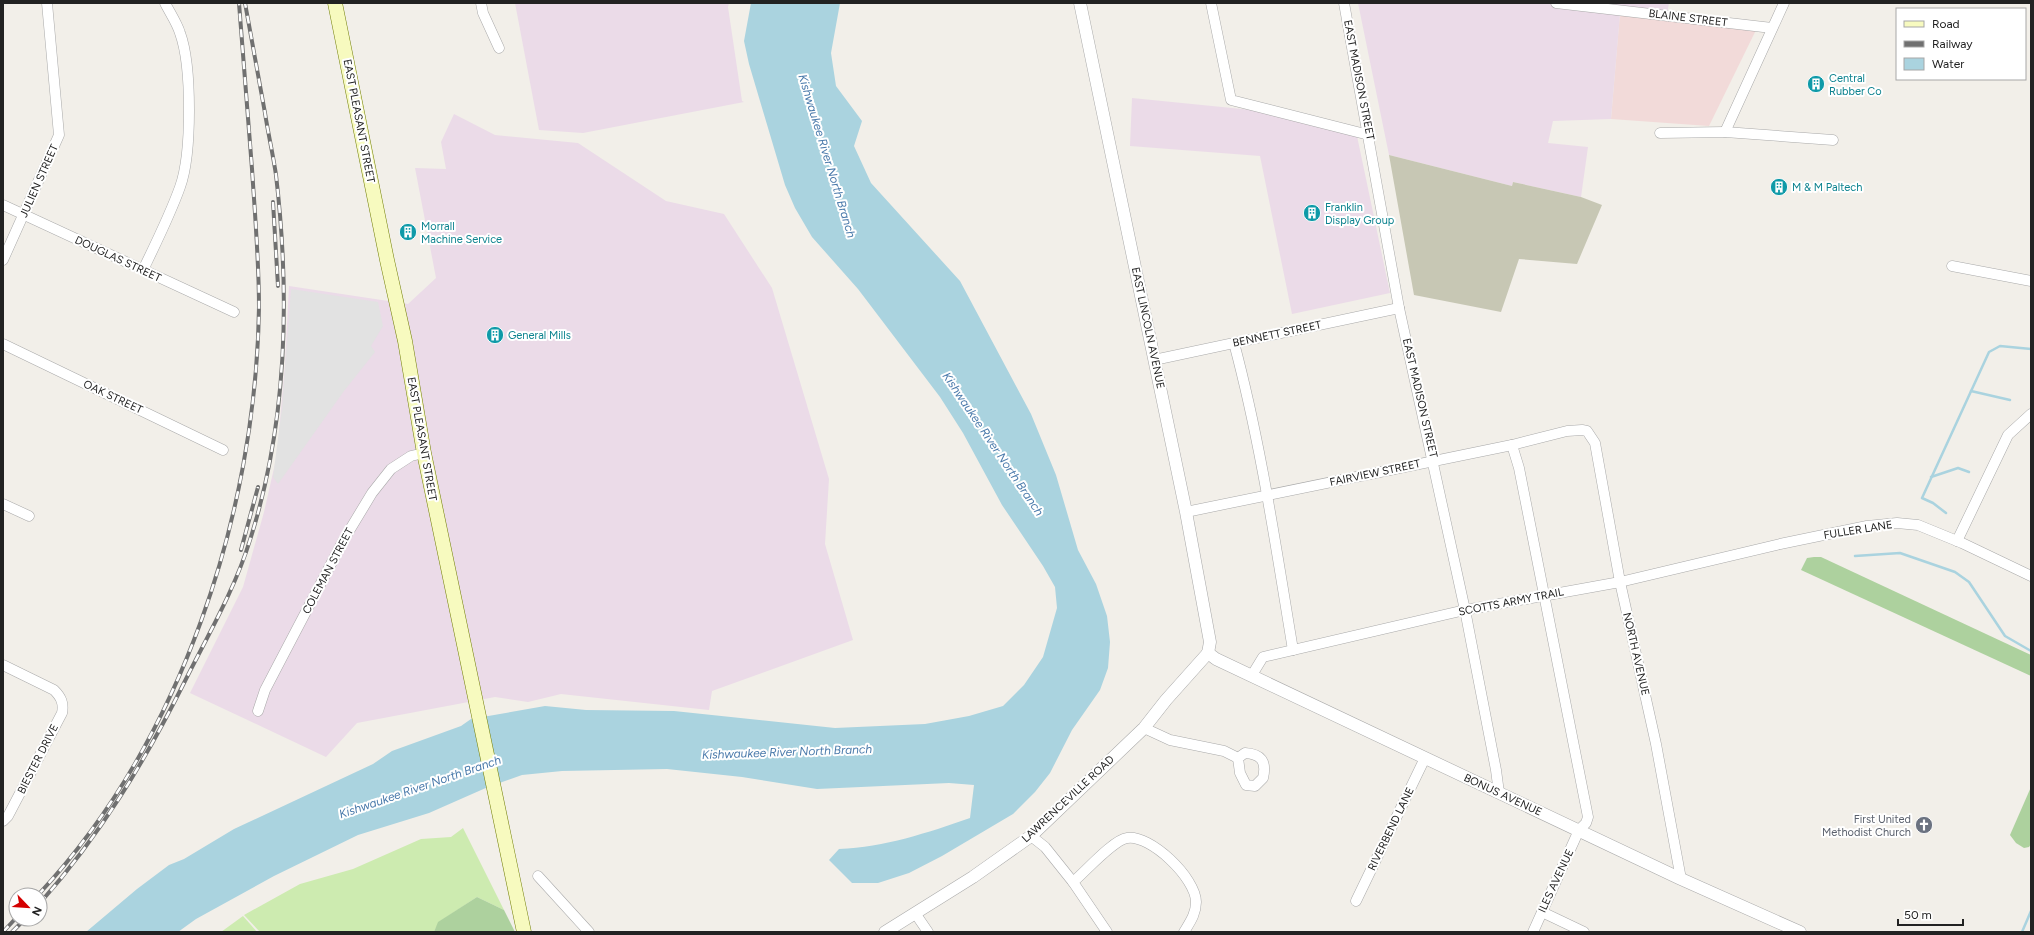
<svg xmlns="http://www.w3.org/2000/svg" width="2034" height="935" font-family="Figtree,sans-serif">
  <rect width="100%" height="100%" fill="#f2efe9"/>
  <!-- commercial -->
  <path fill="#f2dad9" d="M1620,13L1756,30L1709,126L1611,119Z"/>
  <!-- industrial -->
  <g fill="#ebdbe8">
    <path d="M515,3H729L728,7L742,101L744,102L583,133L539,130Z"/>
    <path d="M1358,3H1669L1666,20L1620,14L1611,119L1553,121L1548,143L1588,147L1581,197L1513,182L1512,186L1389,155Z"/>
    <path d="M1132,98L1282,113L1357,136L1390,293L1292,314L1260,156L1130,146Z"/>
    <path d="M454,114L495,135L578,143L666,201L724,214L772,288L829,479L825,544L853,640L712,691L709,710L561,694L528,702L495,697L357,723L326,757L190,693L243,587L264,512L277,455L285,364L289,286L408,304L436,278L415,168L446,169L441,142Z"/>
  </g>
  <!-- construction -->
  <path fill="#c7c7b4" d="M1389,155L1512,186L1513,182L1581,197L1602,205L1577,264L1519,259L1501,312L1414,295Z"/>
  <!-- grass -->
  <g fill="#cdebb0">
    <path d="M463,828L504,910L477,897L439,922L434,932H260L244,915L300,884L353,869L421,839L451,837Z"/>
    <path d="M243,916L257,932H221Z"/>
  </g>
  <!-- forest -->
  <g fill="#add19e">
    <path d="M1814,557H1821L2031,655V676L1801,570L1807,558Z"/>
    <path d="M2031,787V844L2029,847L2024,848L2016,843L2010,835Z"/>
    <path d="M477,897L504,910L515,932H434L438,922Z"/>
  </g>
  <!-- parking -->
  <path fill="#e2e2e2" d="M291,289L378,302L383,326L371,346L375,352L344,391L278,484L273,477L282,408Z"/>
  <!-- water -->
  <path fill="#aad3df" d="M751,3H840L831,53L836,86L862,121L854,146L871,183L960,281L1031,414L1056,475L1078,550L1096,584L1107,616L1110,642L1108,668L1100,690L1072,730L1050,773L1035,792L1013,814L942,856L909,873L878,883H852L829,860L839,849C885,847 927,833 970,818L974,785L949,783L817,789L742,777L667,769L562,771L522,775L488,787L429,813L358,835L274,876L196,919L178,932H86L137,889L169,865L184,859L234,829L373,764L392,751L461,726L471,719L545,706L586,710L674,711L835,728L925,724L969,716L1003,706L1024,685L1043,657L1057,608L1055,587L1043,566L1002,505L963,433L940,397L858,289L812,237L795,208L785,185L749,64L744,41Z"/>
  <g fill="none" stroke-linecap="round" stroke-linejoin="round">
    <!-- stream -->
    <g stroke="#aad3df" stroke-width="2.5">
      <path d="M1971,391L2010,400"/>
      <path d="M1931,477L1958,468L1969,472"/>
      <path d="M1946,513L1933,503L1922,498L1989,352L2000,346L2031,349"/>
      <path d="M1855,556L1900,553L1955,572L1969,582L2005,636L2031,651"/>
      <path d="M2022,932L2031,911"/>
    </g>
    <defs>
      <g id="minor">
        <path d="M481,3L483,13L499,48"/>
        <path d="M1211,3L1231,100L1369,135"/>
        <path d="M1344,3L1399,308L1465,610L1496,770L1499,793"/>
        <path d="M1556,3L1772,28"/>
        <path d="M1725,132L1784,3"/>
        <path d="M1660,133L1725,132L1833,140"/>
        <path d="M3,205L234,312"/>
        <path d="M3,260L59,135L47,3"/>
        <path d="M1952,266L2031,281"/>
        <path d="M143,270C156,243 170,215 180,187C192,154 192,66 180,33C177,23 170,13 165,3"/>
        <path d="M1234,343C1261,444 1276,548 1293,650"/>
        <path d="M3,344L223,450"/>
        <path d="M1154,360L1399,308"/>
        <path d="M1512,445L1519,468L1588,817L1586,823L1579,830L1533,932"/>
        <path d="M3,504L29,516"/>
        <path d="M1186,512L1512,445L1567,431L1582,430L1587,431L1595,443L1620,582L1656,744L1681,879"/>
        <path d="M1957,541L2008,435L2031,414"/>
        <path d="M3,665L54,690C61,697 64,703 62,713L8,816L3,821"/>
        <path d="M1252,675L1263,657L1465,610L1620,582L1780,544L1867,526L1897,523L1918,525L1962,543L2031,576"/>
        <path d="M258,711L265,690L277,667L343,541L372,493L391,469L411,456L424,453"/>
        <path d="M1144,728L1170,740L1224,751L1238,758"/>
        <path d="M1245,753C1261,754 1267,761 1263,778L1255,786L1246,785L1240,773L1238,758Z"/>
        <path d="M1031,836L1045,847L1073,882"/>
        <path d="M538,876L589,932"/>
        <path d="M1356,901L1425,758"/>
        <path d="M1542,912L1584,932"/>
        <path d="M915,913L928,932"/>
        <path d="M1107,932L1073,882C1085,872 1113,840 1127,838C1150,834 1196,878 1196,902C1196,914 1190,922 1184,932"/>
      </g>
      <g id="tertiary">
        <path d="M1080,3L1186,512L1210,642L1208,653"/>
        <path d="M1208,653L1216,659L1681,879L1800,932"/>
        <path d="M885,932L973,877L1031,836L1144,728L1166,700L1208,653"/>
      </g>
      <path id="secondary" d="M335,3L387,260L405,341L424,453L524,932"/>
    </defs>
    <!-- minor casing -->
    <use href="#minor" stroke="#a9a9a9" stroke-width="11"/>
    <!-- tertiary casing -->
    <use href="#tertiary" stroke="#a9a9a9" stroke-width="13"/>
    <!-- secondary casing -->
    <use href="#secondary" stroke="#707d05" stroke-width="15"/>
    <!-- minor -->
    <use href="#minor" stroke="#fff" stroke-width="10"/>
    <!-- tertiary -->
    <use href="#tertiary" stroke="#fff" stroke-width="12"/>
    <!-- secondary -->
    <use href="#secondary" stroke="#f7fabf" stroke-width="14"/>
    <defs>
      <g id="rail">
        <path d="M273,202L278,286"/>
        <path d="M241,550L258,487"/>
        <path d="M38,895C181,742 256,514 259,307C259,261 255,215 252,169C248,114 243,58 239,3"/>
        <path d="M40,903C101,834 144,763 185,681C208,635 235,589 250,540C287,424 290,295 276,175C273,154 268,133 265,113C258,76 252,40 245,3"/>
        <path d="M3,932L16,918"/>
        <path d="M12,932L25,919"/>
      </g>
    </defs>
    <!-- rail casing -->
    <use href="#rail" stroke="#707070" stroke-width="4"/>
    <!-- rail -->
    <use href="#rail" stroke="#fff" stroke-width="2.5" stroke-dasharray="8" stroke-linecap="butt"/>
  </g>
  <!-- icons -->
  <defs>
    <symbol id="building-disc" viewBox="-11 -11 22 22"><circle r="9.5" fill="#0f9aa8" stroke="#fff"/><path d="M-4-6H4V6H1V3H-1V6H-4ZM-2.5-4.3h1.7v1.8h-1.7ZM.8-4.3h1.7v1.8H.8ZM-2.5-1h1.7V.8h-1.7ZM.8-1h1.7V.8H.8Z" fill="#fff"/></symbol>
    <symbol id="church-disc" viewBox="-11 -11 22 22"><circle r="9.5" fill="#6b7280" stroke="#fff"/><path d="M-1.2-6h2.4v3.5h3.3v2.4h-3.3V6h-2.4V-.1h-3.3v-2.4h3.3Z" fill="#fff"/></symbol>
  </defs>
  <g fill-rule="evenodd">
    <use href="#building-disc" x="1806" y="74" width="20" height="20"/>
    <use href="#building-disc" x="1769" y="177" width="20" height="20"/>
    <use href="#building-disc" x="1302" y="203" width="20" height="20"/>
    <use href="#building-disc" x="398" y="222" width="20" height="20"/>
    <use href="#building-disc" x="485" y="325" width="20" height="20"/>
    <use href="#church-disc" x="1914" y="815" width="20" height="20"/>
  </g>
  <g text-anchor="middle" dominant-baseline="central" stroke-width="4" stroke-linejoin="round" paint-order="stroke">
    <!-- street labels -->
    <g font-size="11" fill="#222" stroke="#fff">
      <text transform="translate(1688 18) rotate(7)">BLAINE STREET</text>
      <text transform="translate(1359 80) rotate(79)">EAST MADISON STREET</text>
      <text transform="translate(359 121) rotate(79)">EAST PLEASANT STREET</text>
      <text transform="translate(39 181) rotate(-66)">JULIEN STREET</text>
      <text transform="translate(118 259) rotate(25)">DOUGLAS STREET</text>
      <text transform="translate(1148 328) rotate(78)">EAST LINCOLN AVENUE</text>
      <text transform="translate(1277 334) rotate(-12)">BENNETT STREET</text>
      <text transform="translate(113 397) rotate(25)">OAK STREET</text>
      <text transform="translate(1420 398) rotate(77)">EAST MADISON STREET</text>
      <text transform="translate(422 439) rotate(80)">EAST PLEASANT STREET</text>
      <text transform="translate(1375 473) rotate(-12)">FAIRVIEW STREET</text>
      <text transform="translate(1858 530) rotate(-9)">FULLER LANE</text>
      <text transform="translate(328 571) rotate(-62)">COLEMAN STREET</text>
      <text transform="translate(1511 602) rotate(-11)">SCOTTS ARMY TRAIL</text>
      <text transform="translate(1636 654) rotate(77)">NORTH AVENUE</text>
      <text transform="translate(38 759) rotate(-63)">BIESTER DRIVE</text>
      <text transform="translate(1503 795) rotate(25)">BONUS AVENUE</text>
      <text transform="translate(1068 799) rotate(-43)">LAWRENCEVILLE ROAD</text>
      <text transform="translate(1391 829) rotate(-64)">RIVERBEND LANE</text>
      <text transform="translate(1556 881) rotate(-65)">ILES AVENUE</text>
    </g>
    <!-- culture labels -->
    <g font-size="11" fill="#0d838f" stroke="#fff" text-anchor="start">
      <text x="1829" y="78">Central<tspan x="1829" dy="13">Rubber Co</tspan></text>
      <text x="1792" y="187">M &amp; M Paltech</text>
      <text x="1325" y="207">Franklin<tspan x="1325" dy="13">Display Group</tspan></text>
      <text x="421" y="226">Morrall<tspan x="421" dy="13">Machine Service</tspan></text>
      <text x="508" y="335">General Mills</text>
    </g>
    <!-- worship labels -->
    <g font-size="11" fill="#5b616d" stroke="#fff" text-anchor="end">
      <text x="1911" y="819">First United<tspan x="1911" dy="13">Methodist Church</tspan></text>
    </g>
    <!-- water labels -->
    <g font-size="12" font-style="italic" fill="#4a7aab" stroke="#fff">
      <text transform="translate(827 156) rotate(73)">Kishwaukee River North Branch</text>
      <text transform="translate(993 444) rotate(56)">Kishwaukee River North Branch</text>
      <text transform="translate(787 752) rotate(-2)">Kishwaukee River North Branch</text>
      <text transform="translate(420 787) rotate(-19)">Kishwaukee River North Branch</text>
    </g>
  </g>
  <!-- border -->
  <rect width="2034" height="935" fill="none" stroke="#222222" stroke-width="8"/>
  <!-- legend -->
  <rect x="1896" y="8" width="130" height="72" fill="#ffffff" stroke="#a7a7a7"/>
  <rect x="1904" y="21" width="20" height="6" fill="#f7fabf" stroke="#a7a7a7"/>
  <text x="1932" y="28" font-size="12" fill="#222222">Road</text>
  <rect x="1904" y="41" width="20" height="6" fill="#707070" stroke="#a7a7a7"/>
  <text x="1932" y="48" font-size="12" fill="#222222">Railway</text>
  <rect x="1904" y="58" width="20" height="12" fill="#aad3df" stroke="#a7a7a7"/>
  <text x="1932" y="68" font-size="12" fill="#222222">Water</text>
  <!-- north arrow -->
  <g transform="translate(28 907) rotate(115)"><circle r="19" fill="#ffffff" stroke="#a7a7a7"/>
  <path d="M0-3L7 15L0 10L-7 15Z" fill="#d40000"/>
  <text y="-6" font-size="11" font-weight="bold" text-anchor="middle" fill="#222222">N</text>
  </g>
  <!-- scale -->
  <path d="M1898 919v6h65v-6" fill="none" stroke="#222222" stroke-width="2"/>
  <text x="1904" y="919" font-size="12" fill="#222222" stroke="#ffffff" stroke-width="3" paint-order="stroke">50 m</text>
</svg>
